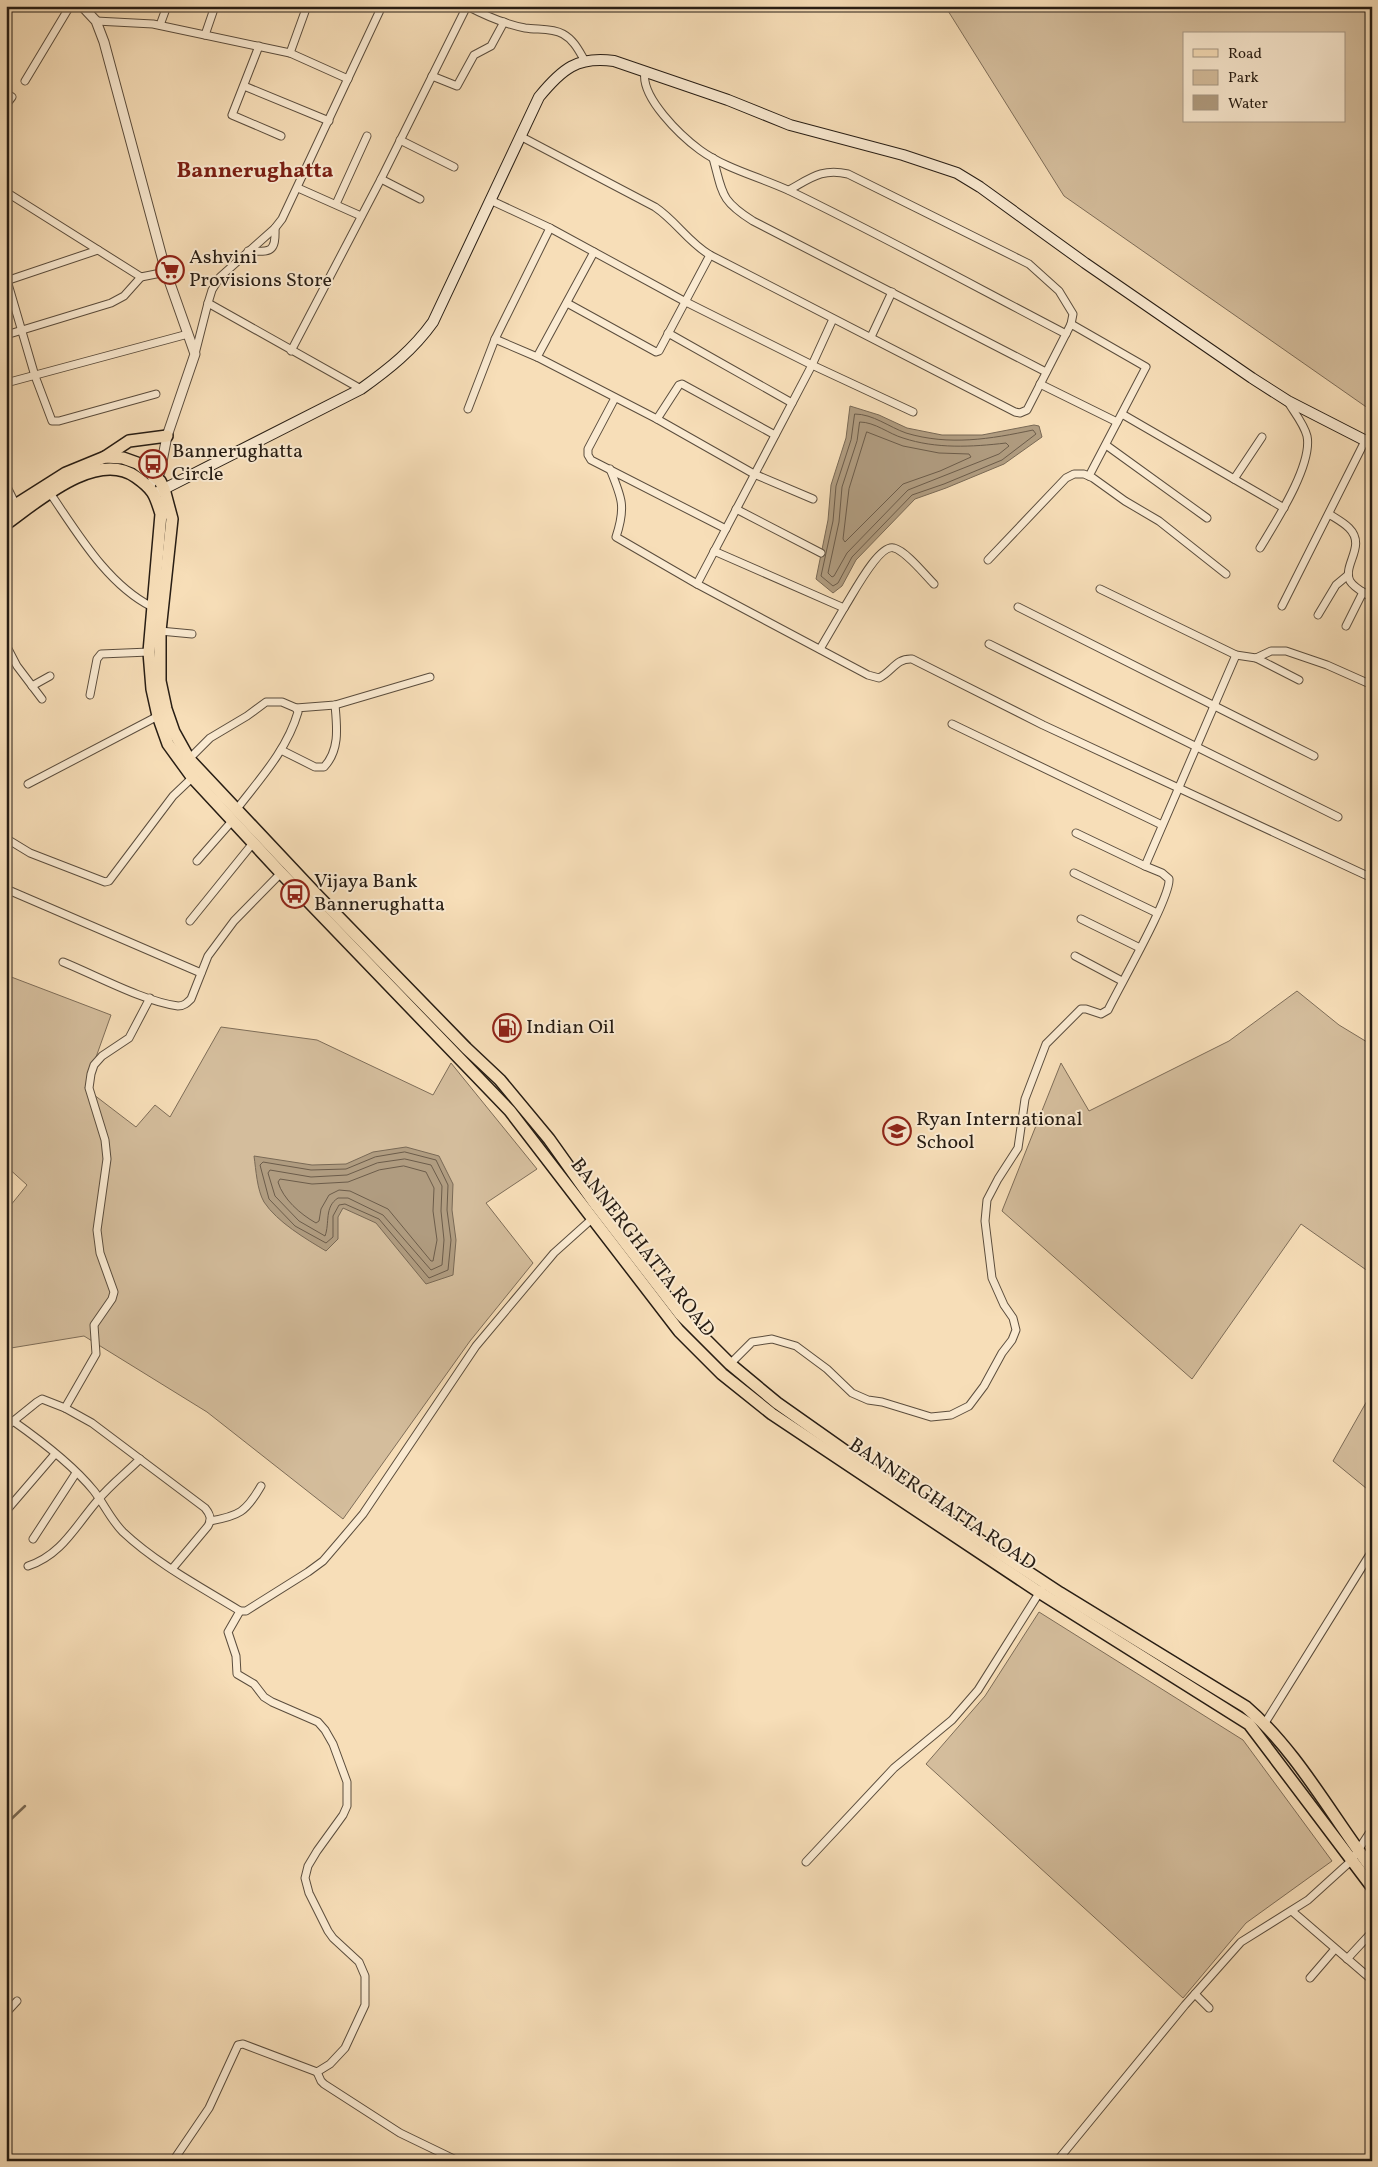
<svg xmlns="http://www.w3.org/2000/svg" width="1378" height="2167" font-family="Vollkorn,serif">
  <rect width="100%" height="100%" fill="#f7deb8"/>
  <filter id="stains"><feTurbulence type="fractalNoise" baseFrequency=".004" numOctaves="4"/><feColorMatrix values="0 0 0 0 .2 0 0 0 0 .09 0 0 0 0 .02 0 0 0 .5 -.17"/></filter>
  <radialGradient id="worn" r=".72"><stop offset=".6" stop-color="#630" stop-opacity="0"/><stop offset="1" stop-color="#630" stop-opacity=".3"/></radialGradient>
  <!-- green -->
  <g fill="#d4bd9c" stroke="#7e6d58" fill-rule="evenodd">
    <path d="M945,6H1372V411L1064,196ZM1184,34H1344V121H1184Z"/>
    <path d="M6,975L111,1015L85,1088L136,1127L155,1105L170,1117L221,1027L317,1040L433,1095L451,1063L537,1169L486,1203L533,1263L470,1341L343,1519L207,1412L84,1336L11,1348L6,1352V1211L27,1185L6,1166Z"/>
    <path d="M1297,991L1339,1025L1372,1045V1274L1301,1224L1192,1379L1002,1211L1061,1063L1089,1111L1229,1041Z"/>
    <path d="M1372,1392V1493L1333,1461Z"/>
    <path d="M1039,1612L1243,1740L1332,1861L1246,1923L1183,1998L926,1764L985,1696Z"/>
  </g>
  <!-- water -->
  <g fill="#b09c80" stroke="#796955">
    <path d="M850,406L879,415L907,428L942,435H982L1034,425L1039,426L1042,437L1004,464L946,488L915,499L856,560L842,586L833,593L816,579L828,520L831,485L846,438Z"/>
    <path d="M406,1147L439,1156L453,1184L452,1210L456,1240L453,1275L426,1284L376,1223L343,1208L338,1217V1239L326,1251C306,1239 277,1222 264,1202C257,1190 256,1170 254,1156L312,1165L346,1164L373,1152Z"/>
  </g>
  <g fill="none" stroke-linecap="round" stroke-linejoin="round">
    <!-- shore -->
    <g stroke="#6c5c4a" stroke-width="1">
      <path d="M855,414C873,414 889,427 906,433C949,446 991,439 1033,430L1036,434L1002,460L944,484L912,495L852,557L838,583L833,586L821,576L833,521L836,486L851,440Z"/>
      <path d="M860,422C875,422 889,434 903,438C936,449 972,447 1006,443L1009,446L999,454L908,490L847,553L834,576L832,577L828,573L839,522L842,487L857,441Z"/>
      <path d="M867,432L903,446L939,453L969,454L971,457L940,471L903,484L845,542L843,539L849,489Z"/>
      <path d="M405,1152L436,1160L448,1185L447,1210L451,1240L448,1270L429,1278L379,1219L345,1204L339,1205L333,1216V1237L326,1243L295,1226L269,1199L260,1165L263,1162L311,1170L346,1169L375,1157Z"/>
      <path d="M405,1159L431,1165L442,1186L441,1211L444,1240L442,1265L431,1270L383,1215L348,1198H338C324,1207 330,1223 325,1236L299,1221L275,1196L268,1173L270,1170L311,1177L347,1175L377,1163Z"/>
      <path d="M404,1166L426,1172L434,1188L433,1211L437,1240L433,1261H431L388,1209L350,1191L339,1190L329,1195L321,1209L319,1221L316,1223C300,1214 283,1199 278,1182L280,1179L312,1184L348,1182L379,1170Z"/>
    </g>
    <!-- stream -->
    <path stroke="#796955" stroke-width="2.5" d="M6,1824L25,1806"/>
    <defs>
      <g id="minor">
        <path d="M467,6C486,16 504,24 525,28C538,30 552,28 563,34C574,40 579,51 585,61"/>
        <path d="M96,21L153,24L290,53L348,79"/>
        <path d="M160,25L167,6"/>
        <path d="M205,35L215,6"/>
        <path d="M259,46L232,115L281,136"/>
        <path d="M290,53L307,6"/>
        <path d="M645,72C640,97 681,136 700,150C726,169 760,177 790,191C883,236 974,286 1066,334"/>
        <path d="M432,76L457,86L474,55L491,46L504,22"/>
        <path d="M25,81L70,6"/>
        <path d="M244,86L329,121"/>
        <path d="M6,93L12,97L6,105"/>
        <path d="M520,136L655,207C676,221 688,242 710,255L1015,412L1020,413L1027,410L1071,324L1146,367L1089,476"/>
        <path d="M400,140L454,167"/>
        <path d="M713,158C723,194 720,200 753,221L1046,372"/>
        <path d="M381,179L420,199"/>
        <path d="M298,188L361,216"/>
        <path d="M789,190C811,178 822,168 848,174L1029,264L1059,291L1073,314L1071,324"/>
        <path d="M6,192L141,277L166,272"/>
        <path d="M490,200L550,228L684,301L812,365L697,584L868,675L879,678C892,672 896,658 912,659L1043,725L1372,878"/>
        <path d="M336,204L367,136"/>
        <path d="M248,251C270,252 276,253 275,228"/>
        <path d="M6,277L35,376L52,421H59L156,394"/>
        <path d="M6,281L98,250"/>
        <path d="M208,303L361,389"/>
        <path d="M567,303L656,352L659,351L710,255"/>
        <path d="M833,319L812,365L913,412"/>
        <path d="M668,333L792,403"/>
        <path d="M6,335L111,303L124,296L141,277"/>
        <path d="M871,337L892,292"/>
        <path d="M495,339L537,357L657,419L754,474L813,499"/>
        <path d="M291,351L381,179L467,6"/>
        <path d="M195,354L208,303L212,290L220,277L275,228L282,219L382,6"/>
        <path d="M537,357L594,252"/>
        <path d="M6,383L188,334"/>
        <path d="M1040,384L1117,422"/>
        <path d="M615,398L588,449V455L591,460L726,529"/>
        <path d="M468,409L495,339L550,228"/>
        <path d="M1122,414L1234,479L1262,437"/>
        <path d="M657,419L679,385L682,384L775,435"/>
        <path d="M1106,445L1207,518"/>
        <path d="M610,469C622,498 626,507 616,537L697,584"/>
        <path d="M1234,479L1284,508"/>
        <path d="M6,485L16,505"/>
        <path d="M50,493C78,534 107,584 152,607"/>
        <path d="M736,509L821,553"/>
        <path d="M1329,514C1335,518 1343,522 1349,528C1367,546 1342,565 1350,581C1354,588 1365,593 1372,598"/>
        <path d="M1260,548C1275,523 1313,465 1307,436C1304,424 1294,412 1288,402"/>
        <path d="M714,551L844,608L820,649"/>
        <path d="M988,560L1066,478L1074,474H1084L1093,478L1125,501L1159,521L1226,574"/>
        <path d="M1100,589L1236,655L1256,658L1271,651H1286L1327,665L1372,685"/>
        <path d="M1282,606L1365,441"/>
        <path d="M1018,607L1314,756"/>
        <path d="M844,608C852,596 879,543 894,548C906,551 925,575 934,584"/>
        <path d="M1318,615L1336,585L1348,575"/>
        <path d="M6,621V633"/>
        <path d="M1346,626L1363,592"/>
        <path d="M160,631L192,634"/>
        <path d="M989,644L1338,817"/>
        <path d="M6,645L17,666L42,699"/>
        <path d="M1256,658L1299,680"/>
        <path d="M32,686L50,676"/>
        <path d="M90,695L97,659L101,654L149,652"/>
        <path d="M296,708L335,705L430,677"/>
        <path d="M952,724L1162,825"/>
        <path d="M281,750L315,767H324C340,750 337,727 335,705"/>
        <path d="M189,759L210,738L247,716L266,702H282L296,708L298,712C287,750 259,780 236,810"/>
        <path d="M28,784L158,716"/>
        <path d="M1076,833L1145,866"/>
        <path d="M7,839L30,853L105,882L109,881L173,796L194,776"/>
        <path d="M197,861L233,820"/>
        <path d="M1074,873L1157,913"/>
        <path d="M6,889L201,973"/>
        <path d="M1081,919L1140,948"/>
        <path d="M190,921L253,843"/>
        <path d="M1075,956L1122,981"/>
        <path d="M63,962C95,975 145,1002 178,1006C184,1006 187,1003 191,999L208,956L234,921L281,873"/>
        <path d="M730,1364L752,1342L772,1339L796,1346L827,1369L852,1393L868,1400L882,1402L931,1417L951,1415L969,1406L984,1386L1002,1353L1012,1340L1016,1330L1013,1318L1004,1305L992,1278L985,1221L987,1200L998,1179L1018,1148L1025,1099L1046,1044L1081,1009H1086L1101,1014L1108,1010C1119,987 1171,897 1169,879L1162,873L1145,866L1236,655"/>
        <path d="M65,1408L96,1354L94,1325L112,1299L114,1292L100,1253L97,1230L107,1159L105,1140L89,1088L91,1074L94,1065L102,1056L129,1038L150,998"/>
        <path d="M13,1421C40,1440 73,1465 94,1491C104,1504 111,1520 123,1532C157,1564 201,1587 240,1611H246L308,1572L323,1561L341,1540L363,1514L476,1346L554,1253L593,1218"/>
        <path d="M6,1427L37,1402L42,1399L65,1408L92,1423L205,1508C210,1514 212,1519 208,1526L172,1569"/>
        <path d="M6,1511L55,1454"/>
        <path d="M210,1521C239,1516 246,1512 261,1486"/>
        <path d="M33,1539L76,1473"/>
        <path d="M28,1566C62,1555 76,1525 98,1500C110,1485 126,1473 140,1459"/>
        <path d="M1265,1723L1372,1551"/>
        <path d="M806,1862L894,1768L952,1720L978,1690L1041,1590"/>
        <path d="M1293,1912L1372,1980"/>
        <path d="M1347,1959L1372,1932"/>
        <path d="M1310,1978L1335,1949"/>
        <path d="M1195,1994L1209,2008"/>
        <path d="M6,2013L17,2001"/>
        <path d="M317,2072L321,2081L324,2084L400,2133L458,2161"/>
        <path d="M173,2161L209,2108L238,2045L243,2044L317,2072L330,2064L345,2048L365,2005V1976L359,1962L333,1938L328,1931L309,1893L305,1878L308,1866L317,1851L343,1815L347,1806V1782L333,1744L325,1730L318,1722L272,1702L264,1697L254,1684L237,1674L236,1656L228,1632L240,1611"/>
        <path d="M1057,2161L1185,2005L1241,1942L1308,1900L1351,1861L1372,1829"/>
      </g>
      <path id="tertiary" d="M82,6L96,21L104,42L166,272L195,354L167,436L160,472L149,486"/>
      <path id="secondary" d="M158,492L361,389C389,369 413,350 433,322L539,97C562,69 577,56 614,61L728,100L790,125L903,155L957,173L980,187L1085,263L1252,378L1288,401L1372,444"/>
      <g id="primary">
        <path d="M105,457L129,441L167,436"/>
        <path d="M6,511L66,473L105,457L123,458L137,463L160,481L164,489L172,519L160,631V681L166,709L174,732L189,759L317,895L466,1048L500,1080L549,1139L596,1205L680,1314L730,1364L777,1403L855,1458L1060,1593L1246,1707C1297,1751 1331,1815 1372,1869"/>
        <path d="M6,524C38,501 97,449 136,477C153,489 155,494 161,514L149,652L152,689L158,716L168,744L192,777L281,873L510,1111L679,1331L722,1374L772,1414L1039,1592L1249,1724L1372,1887"/>
      </g>
    </defs>
    <!-- minor casing -->
    <use href="#minor" stroke="#5b4d3d" stroke-width="9"/>
    <!-- tertiary casing -->
    <use href="#tertiary" stroke="#5b4d3d" stroke-width="11"/>
    <!-- secondary casing -->
    <use href="#secondary" stroke="#271d14" stroke-width="12"/>
    <!-- primary casing -->
    <use href="#primary" stroke="#271d14" stroke-width="14"/>
    <!-- minor -->
    <use href="#minor" stroke="#faead1" stroke-width="7"/>
    <!-- tertiary -->
    <use href="#tertiary" stroke="#faead1" stroke-width="9"/>
    <!-- secondary -->
    <use href="#secondary" stroke="#faead1" stroke-width="10"/>
    <!-- primary -->
    <use href="#primary" stroke="#f7deb8" stroke-width="11"/>
  </g>
  <!-- icons -->
  <defs>
    <symbol id="supermarket-ring" viewBox="-11 -11 22 22"><circle r="9.5" fill="#faead1" stroke="#8f2418" stroke-width="1.5"/><path d="M-6-5.5h2.5l.6 2H6L4.5 2H-2.5L-4.4-4H-6ZM-1.5 3.2a1.3 1.3 0 1 0 .1 0ZM3 3.2a1.3 1.3 0 1 0 .1 0Z" fill="#8f2418"/></symbol>
    <symbol id="bus-ring" viewBox="-11 -11 22 22"><circle r="9.5" fill="#faead1" stroke="#8f2418" stroke-width="1.5"/><path d="M-5-6H5V4H4V6H2V4H-2V6H-4V4H-5ZM-3.5-4V0h7V-4ZM-3.5 1.2v1.5H-2V1.2ZM2 1.2v1.5H3.5V1.2Z" fill="#8f2418"/></symbol>
    <symbol id="fuel-ring" viewBox="-11 -11 22 22"><circle r="9.5" fill="#faead1" stroke="#8f2418" stroke-width="1.5"/><path d="M-5.5-6h7V0h2V4h1.3V-2.5L3-4.5l.8-.8L6-3V5H2.5V1h-1V6h-7ZM-4.2-4.7v3.2H.2V-4.7Z" fill="#8f2418"/></symbol>
    <symbol id="school-ring" viewBox="-11 -11 22 22"><circle r="9.5" fill="#faead1" stroke="#8f2418" stroke-width="1.5"/><path d="M0-5L7-2L0 1L-7-2ZM-4 1L0 2.5L4 1V4Q0 6-4 4Z" fill="#8f2418"/></symbol>
  </defs>
  <g fill-rule="evenodd">
    <use href="#supermarket-ring" x="154" y="254" width="32" height="32"/>
    <use href="#bus-ring" x="137" y="448" width="32" height="32"/>
    <use href="#bus-ring" x="279" y="878" width="32" height="32"/>
    <use href="#fuel-ring" x="491" y="1012" width="32" height="32"/>
    <use href="#school-ring" x="881" y="1115" width="32" height="32"/>
  </g>
  <g text-anchor="middle" dominant-baseline="central" stroke-width="4" stroke-linejoin="round" paint-order="stroke">
    <!-- poi labels -->
    <g font-size="20" fill="#271d14" stroke="#faead1" text-anchor="start">
      <text x="189" y="258">Ashvini<tspan x="189" dy="23">Provisions Store</tspan></text>
      <text x="172" y="452">Bannerughatta<tspan x="172" dy="23">Circle</tspan></text>
      <text x="314" y="882">Vijaya Bank<tspan x="314" dy="23">Bannerughatta</tspan></text>
      <text x="526" y="1028">Indian Oil</text>
      <text x="916" y="1120">Ryan International<tspan x="916" dy="23">School</tspan></text>
    </g>
    <!-- street labels -->
    <g font-size="20" fill="#271d14" stroke="#faead1">
      <text transform="translate(642 1248) rotate(52)">BANNERGHATTA ROAD</text>
      <text transform="translate(942 1505) rotate(34)">BANNERGHATTA ROAD</text>
    </g>
    <!-- quarter labels -->
    <g font-size="22" font-weight="bold" fill="#7a1f14" stroke="#faead1">
      <text x="255" y="171">Bannerughatta</text>
    </g>
  </g>
  <!-- margin -->
  <rect width="1378" height="2167" fill="none" stroke="#f7deb8" stroke-width="25"/>
  <rect x="8" y="8" width="1363" height="2152" fill="none" stroke="#271d14" stroke-width="2.5"/>
  <rect x="12" y="12" width="1353" height="2142" fill="none" stroke="#271d14"/>
  <!-- legend -->
  <rect x="1183" y="32" width="162" height="90" fill="#faead1" stroke="#a69885"/>
  <rect x="1193" y="49" width="25" height="8" fill="#f7deb8" stroke="#a69885"/>
  <text x="1228" y="58" font-size="15" fill="#271d14">Road</text>
  <rect x="1193" y="70" width="25" height="15" fill="#d4bd9c" stroke="#a69885"/>
  <text x="1228" y="82" font-size="15" fill="#271d14">Park</text>
  <rect x="1193" y="95" width="25" height="15" fill="#b09c80" stroke="#a69885"/>
  <text x="1228" y="108" font-size="15" fill="#271d14">Water</text>
  <rect width="100%" height="100%" filter="url(#stains)"/>
  <rect width="100%" height="100%" fill="url(#worn)"/>
</svg>
